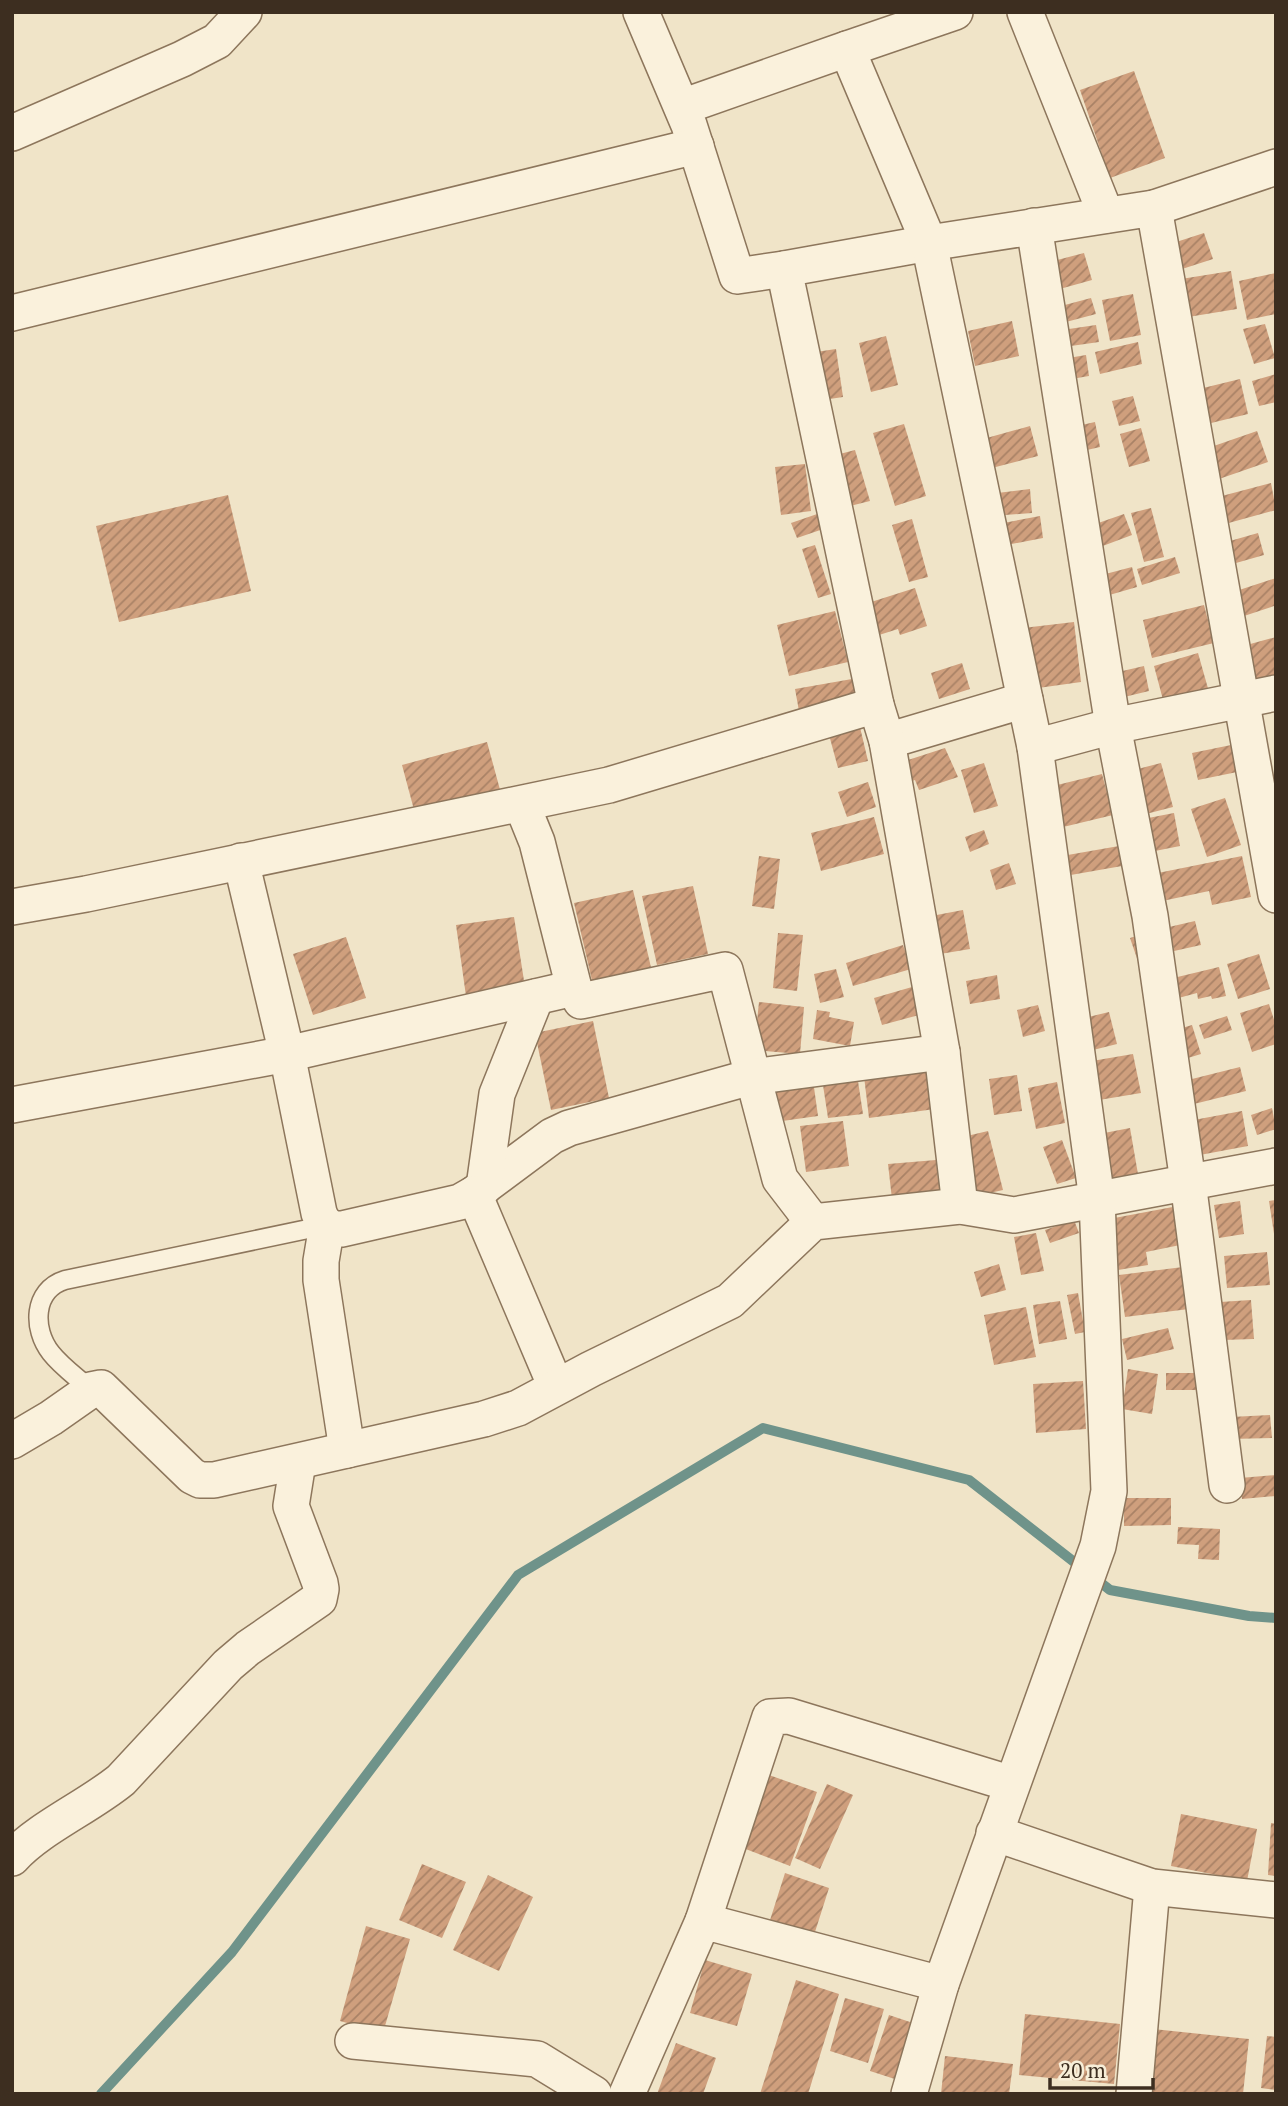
<svg xmlns="http://www.w3.org/2000/svg" width="1288" height="2106" font-family="'PT Serif',serif">
  <defs>
    <pattern id="building-hatch" width="6" height="6" patternUnits="userSpaceOnUse" patternTransform="scale(1.75)"><rect width="6" height="6" fill="#cf9f7d"/><path d="M-1 1l2-2M0 6l6-6M5 7l2-2" fill="none" stroke="#a98266"/></pattern>
  </defs>
  <rect width="100%" height="100%" fill="#f0e4c8"/>
  <g fill="none" stroke-linecap="round" stroke-linejoin="round">
    <!-- stream -->
    <path stroke="#6f938a" stroke-width="10" d="M101,2094L232,1952L518,1575L763,1428L969,1480L1110,1590L1249,1616L1276,1618"/>
  </g>
  <!-- building -->
  <g fill="url(#building-hatch)">
    <path d="M1134,71L1165,158L1110,178L1080,90Z"/>
    <path d="M1204,233L1213,259L1179,270L1170,244Z"/>
    <path d="M1084,253L1092,280L1049,292L1042,264Z"/>
    <path d="M1231,271L1237,309L1188,317L1181,279Z"/>
    <path d="M1276,273V314L1247,320L1239,281Z"/>
    <path d="M1133,294L1141,335L1110,341L1102,300Z"/>
    <path d="M1091,298L1096,314L1066,322L1061,306Z"/>
    <path d="M1012,321L1019,356L975,366L968,331Z"/>
    <path d="M1265,324L1275,358L1254,364L1243,329Z"/>
    <path d="M1096,325L1099,342L1064,347L1062,330Z"/>
    <path d="M886,336L898,385L871,392L859,343Z"/>
    <path d="M1138,342L1142,364L1100,374L1095,352Z"/>
    <path d="M836,349L843,397L823,400L816,352Z"/>
    <path d="M1086,355L1089,376L1048,383L1045,362Z"/>
    <path d="M1276,374V402L1259,406L1252,381Z"/>
    <path d="M1240,379L1248,414L1203,425L1195,390Z"/>
    <path d="M1133,396L1140,421L1119,426L1112,401Z"/>
    <path d="M1095,422L1100,447L1061,456L1055,431Z"/>
    <path d="M904,424L926,496L895,506L873,433Z"/>
    <path d="M1030,426L1038,456L984,470L976,441Z"/>
    <path d="M1141,428L1150,461L1129,467L1120,434Z"/>
    <path d="M1257,431L1268,462L1219,479L1208,448Z"/>
    <path d="M855,450L870,501L850,506L836,455Z"/>
    <path d="M805,464L811,511L781,515L775,467Z"/>
    <path d="M1271,483L1276,510L1225,524L1218,497Z"/>
    <path d="M1030,489L1032,513L992,516L989,494Z"/>
    <path d="M228,495L251,591L119,622L96,526Z"/>
    <path d="M1151,508L1164,557L1144,562L1131,513Z"/>
    <path d="M823,512L829,527L797,538L791,523Z"/>
    <path d="M1124,514L1132,535L1092,550L1084,528Z"/>
    <path d="M1040,516L1043,538L1001,546L998,524Z"/>
    <path d="M912,519L928,577L909,582L892,525Z"/>
    <path d="M1258,533L1264,555L1236,563L1230,541Z"/>
    <path d="M815,545L831,594L818,598L802,549Z"/>
    <path d="M1175,557L1180,573L1142,585L1137,569Z"/>
    <path d="M1132,567L1137,587L1099,598L1094,577Z"/>
    <path d="M1276,578V611L1274,606L1238,618L1230,593Z"/>
    <path d="M915,588L927,626L900,635L898,629L879,635L868,603Z"/>
    <path d="M1204,605L1214,643L1152,658L1143,620Z"/>
    <path d="M835,611L848,662L789,676L777,625Z"/>
    <path d="M1074,622L1081,682L1031,689L1023,628Z"/>
    <path d="M1276,637V688L1256,693L1243,646Z"/>
    <path d="M1198,653L1211,699L1166,711L1154,666Z"/>
    <path d="M962,663L970,689L939,699L931,673Z"/>
    <path d="M1144,666L1149,691L1120,698L1114,673Z"/>
    <path d="M852,679L856,700L799,711L795,689Z"/>
    <path d="M859,723L868,761L838,768L828,731Z"/>
    <path d="M487,742L502,797L417,821L402,765Z"/>
    <path d="M1236,744L1242,771L1198,780L1192,753Z"/>
    <path d="M945,748L958,777L919,790L915,780L912,781L905,761Z"/>
    <path d="M984,763L998,806L974,813L961,770Z"/>
    <path d="M1161,763L1173,807L1142,815L1130,771Z"/>
    <path d="M1102,774L1113,815L1059,828L1049,787Z"/>
    <path d="M868,782L876,807L847,817L838,792Z"/>
    <path d="M1225,798L1241,845L1207,857L1191,809Z"/>
    <path d="M1174,813L1180,846L1145,853L1138,820Z"/>
    <path d="M874,817L884,854L821,871L811,833Z"/>
    <path d="M984,830L989,844L970,852L965,837Z"/>
    <path d="M1119,846L1122,866L1065,876L1062,856Z"/>
    <path d="M759,856L780,859L774,909L752,906Z"/>
    <path d="M1242,856L1251,897L1212,905L1209,891L1153,903L1148,875Z"/>
    <path d="M1009,863L1016,884L996,890L990,870Z"/>
    <path d="M693,886L708,954L657,965L642,896Z"/>
    <path d="M633,890L653,976L594,989L574,903Z"/>
    <path d="M963,910L970,949L934,955L926,917Z"/>
    <path d="M514,917L525,987L466,996L456,925Z"/>
    <path d="M1195,921L1201,945L1174,951L1169,927Z"/>
    <path d="M778,933L803,935L797,991L773,988Z"/>
    <path d="M1143,934L1142,973L1130,938Z"/>
    <path d="M346,937L366,998L313,1015L293,954Z"/>
    <path d="M903,945L911,969L853,986L846,963Z"/>
    <path d="M1259,954L1270,989L1238,999L1227,964Z"/>
    <path d="M1219,967L1226,996L1212,999L1211,996L1198,999L1197,993L1171,1000L1165,980Z"/>
    <path d="M836,969L844,997L820,1003L814,974Z"/>
    <path d="M997,975L1000,999L970,1004L966,981Z"/>
    <path d="M912,987L919,1015L882,1025L874,998Z"/>
    <path d="M759,1002L804,1007L800,1054L754,1050Z"/>
    <path d="M1269,1004L1276,1026V1044L1252,1052L1240,1013Z"/>
    <path d="M1038,1005L1045,1031L1023,1037L1017,1010Z"/>
    <path d="M817,1010L830,1012L829,1017L854,1022L850,1046L813,1039Z"/>
    <path d="M1109,1012L1117,1044L1089,1051L1080,1019Z"/>
    <path d="M1227,1016L1232,1030L1204,1039L1199,1025Z"/>
    <path d="M593,1021L609,1098L551,1110L535,1033Z"/>
    <path d="M1192,1025L1201,1054L1178,1061L1169,1032Z"/>
    <path d="M1133,1054L1141,1093L1099,1100L1092,1061Z"/>
    <path d="M929,1059L935,1109L869,1118L863,1068Z"/>
    <path d="M1240,1067L1246,1091L1194,1104L1188,1080Z"/>
    <path d="M856,1068L863,1114L828,1118L821,1072Z"/>
    <path d="M812,1073L818,1116L768,1123L763,1079Z"/>
    <path d="M1017,1075L1022,1111L994,1115L989,1079Z"/>
    <path d="M1057,1082L1065,1123L1036,1129L1028,1088Z"/>
    <path d="M1272,1108L1276,1129L1257,1135L1251,1115Z"/>
    <path d="M1242,1111L1248,1146L1189,1157L1183,1122Z"/>
    <path d="M843,1121L849,1166L806,1172L800,1126Z"/>
    <path d="M1130,1128L1139,1180L1108,1185L1099,1134Z"/>
    <path d="M988,1131L1003,1190L963,1199L954,1139Z"/>
    <path d="M1062,1140L1076,1178L1057,1184L1043,1147Z"/>
    <path d="M936,1160L938,1180L946,1179L948,1203L893,1208L888,1164Z"/>
    <path d="M1276,1200V1234H1274L1269,1201Z"/>
    <path d="M1240,1201L1244,1234L1219,1238L1214,1205Z"/>
    <path d="M1178,1206L1185,1244L1146,1252L1148,1265L1118,1270L1109,1219Z"/>
    <path d="M1074,1220L1079,1233L1050,1243L1045,1230Z"/>
    <path d="M1036,1233L1044,1271L1021,1275L1014,1237Z"/>
    <path d="M1267,1252L1270,1285L1227,1288L1224,1256Z"/>
    <path d="M999,1264L1006,1290L981,1297L974,1272Z"/>
    <path d="M1183,1267L1189,1309L1125,1317L1119,1275Z"/>
    <path d="M1078,1293L1085,1332L1075,1334L1067,1295Z"/>
    <path d="M1251,1300L1254,1339L1223,1340L1220,1302Z"/>
    <path d="M1060,1301L1067,1339L1039,1344L1033,1305Z"/>
    <path d="M1026,1307L1036,1357L994,1365L984,1315Z"/>
    <path d="M1168,1328L1174,1349L1127,1360L1122,1339Z"/>
    <path d="M1128,1369L1158,1374L1152,1414L1122,1409Z"/>
    <rect x="1166" y="1373" width="31" height="17"/>
    <path d="M1083,1381L1086,1429L1036,1433L1033,1384Z"/>
    <path d="M1270,1415L1272,1438L1231,1439V1417Z"/>
    <path d="M1276,1475V1496L1242,1499L1240,1478Z"/>
    <path d="M1124,1498H1171V1525L1124,1526Z"/>
    <path d="M1178,1527L1220,1529L1219,1560L1198,1559L1199,1545L1177,1544Z"/>
    <path d="M769,1775L817,1792L790,1866L743,1848Z"/>
    <path d="M827,1784L853,1795L820,1869L795,1858Z"/>
    <path d="M1181,1814L1257,1829L1247,1881L1171,1866Z"/>
    <path d="M1271,1823L1276,1824V1876L1268,1875Z"/>
    <path d="M422,1864L466,1882L442,1938L399,1920Z"/>
    <path d="M785,1873L829,1888L808,1954L764,1939Z"/>
    <path d="M488,1875L533,1897L499,1971L453,1950Z"/>
    <path d="M366,1926L410,1939L383,2033L340,2021Z"/>
    <path d="M705,1960L752,1974L737,2026L690,2013Z"/>
    <path d="M796,1980L839,1994L808,2094H760Z"/>
    <path d="M845,1998L884,2009L868,2063L830,2051Z"/>
    <path d="M1025,2014L1120,2024L1114,2084L1019,2075Z"/>
    <path d="M889,2015L922,2026L904,2082L870,2071Z"/>
    <path d="M1153,2029L1249,2039L1243,2094L1147,2092Z"/>
    <path d="M1267,2036L1276,2037V2090L1261,2088Z"/>
    <path d="M676,2043L716,2058L703,2094H657Z"/>
    <path d="M945,2056L1013,2064L1009,2094H941Z"/>
  </g>
  <g fill="none" stroke-linecap="round" stroke-linejoin="round">
    <defs>
      <path id="lane" d="M91,1390C78,1378 62,1367 51,1353C32,1329 33,1290 65,1280L327,1225"/>
      <g id="street">
        <path d="M641,12L689,125L737,276L784,269"/>
        <path d="M1025,12L1106,215"/>
        <path d="M682,107L847,49"/>
        <path d="M12,133L182,59L217,41L244,12"/>
        <path d="M1154,208L1276,167"/>
        <path d="M1034,226L1113,726L1150,916L1188,1182L1227,1485"/>
        <path d="M12,313L696,146"/>
        <path d="M887,741L1025,700"/>
        <path d="M1035,747L1113,726L1276,693"/>
        <path d="M522,805L537,842L574,988L581,1001L725,970L780,1179L813,1222"/>
        <path d="M241,861L287,1054L319,1213C323,1224 330,1230 342,1229L460,1202L474,1194L552,1136L569,1128L751,1077L942,1052"/>
        <path d="M12,907L86,894L609,785L876,705"/>
        <path d="M12,1105L287,1054L574,988"/>
        <path d="M484,1187L497,1094L536,997"/>
        <path d="M474,1194L556,1387"/>
        <path d="M960,1206L942,1052L887,741L876,705L784,269L929,243L1154,208L1276,895"/>
        <path d="M327,1225L321,1261V1280L347,1450"/>
        <path d="M12,1441L51,1418L91,1390L101,1388L192,1476L200,1480H214L484,1419L518,1408L591,1369L730,1301L813,1222L960,1206L1014,1215L1276,1166"/>
        <path d="M994,1833L1152,1887L1276,1900"/>
        <path d="M12,1858C39,1828 88,1807 121,1780L228,1665L248,1648L319,1599L321,1589L320,1583L291,1506L298,1462"/>
        <path d="M703,1921L770,1717L789,1716L1012,1784"/>
        <path d="M353,2041L537,2059L594,2094"/>
        <path d="M627,2094L703,1921L941,1984"/>
        <path d="M909,2094L941,1984L1098,1546L1109,1491L1097,1200L1035,747L929,243L847,49L955,12"/>
        <path d="M1134,2094L1152,1887"/>
      </g>
    </defs>
    <!-- lane casing -->
    <use href="#lane" stroke="#8d765c" stroke-width="21"/>
    <!-- street casing -->
    <use href="#street" stroke="#8d765c" stroke-width="38"/>
    <!-- lane -->
    <use href="#lane" stroke="#faf1dc" stroke-width="18"/>
    <!-- street -->
    <use href="#street" stroke="#faf1dc" stroke-width="35"/>
  </g>
  <!-- border -->
  <rect width="1288" height="2106" fill="none" stroke="#3d2e20" stroke-width="28"/>
  <!-- scale -->
  <path d="M1050 2078v10h103v-10" fill="none" stroke="#3d2e20" stroke-width="3.5"/>
  <text x="1060" y="2078" font-size="21" fill="#3d2e20" stroke="#f7eed8" stroke-width="5" paint-order="stroke">20 m</text>
</svg>
